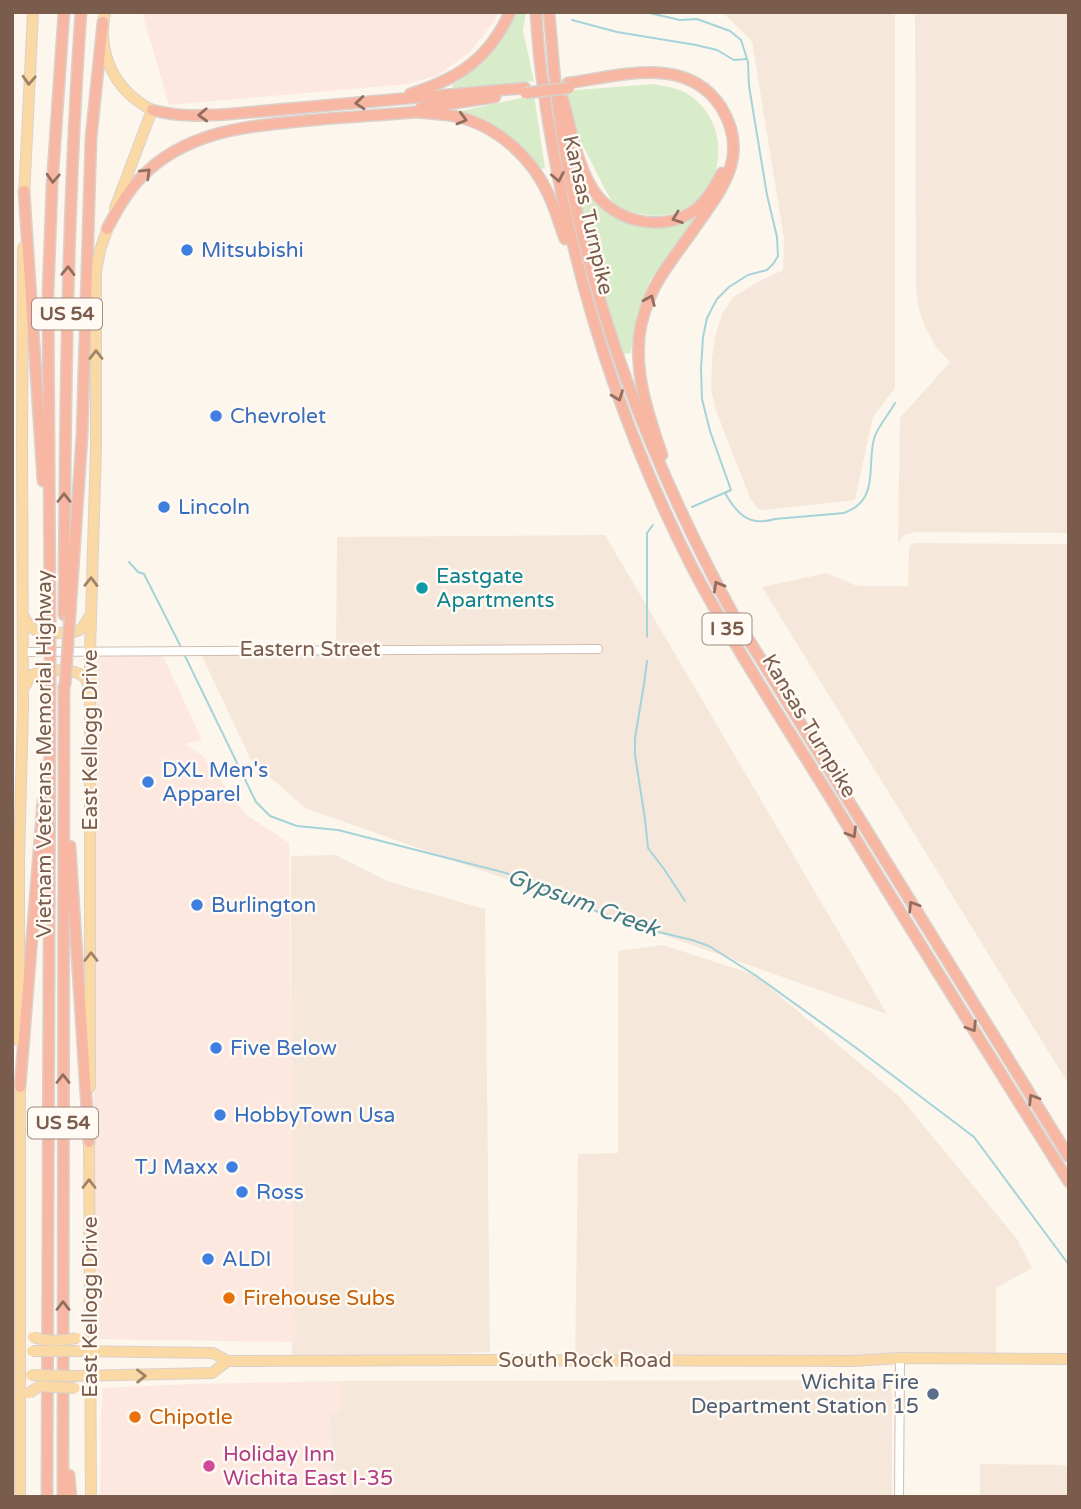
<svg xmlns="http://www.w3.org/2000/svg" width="1081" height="1509" font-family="'Varela Round',sans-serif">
  <rect width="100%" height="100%" fill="#fdf6ec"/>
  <!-- residential -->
  <g fill="#f5e8da">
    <path d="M722,12H895V388L873,417L855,500L764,510L758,509L750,498L715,408L711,387L712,358L715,337L722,314L733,297L758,282L783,270L784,239L752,41Z"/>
    <path d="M915,12H1069V533L915,532L904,535L898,543L900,418L950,362L936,347L926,329L919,310L916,290Z"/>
    <path d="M605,535L887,1014L305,808L251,760L199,650L336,646L337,537Z"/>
    <path d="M915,543L1069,544V1085L762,587L827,573L857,586H908L909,549L910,545Z"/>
    <path d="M335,855L387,881L485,909L490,1352L292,1361L291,856Z"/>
    <path d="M663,945L755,975L900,1097L1017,1239L1032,1268L996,1288V1359L575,1360L578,1154L618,1153V951Z"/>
    <path d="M889,1380L892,1394V1497H331L330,1412L341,1411V1381Z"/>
    <path d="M980,1464L1069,1465V1497H980Z"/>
  </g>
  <!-- commercial -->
  <g fill="#fde8e0">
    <path d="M142,12H498L496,19L470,52L438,75L408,84L169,105Z"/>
    <path d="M160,649L202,740L186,744L203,756L245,814L289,843L295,1342L94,1339L93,650Z"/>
    <path d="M341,1381V1411L330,1412L331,1497H100L101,1413L103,1388L191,1384Z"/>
  </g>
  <!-- green -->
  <g fill="#d8ecc9">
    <path d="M512,12H526L523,31L534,81L508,85L454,89L452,85C462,78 475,70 483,60C494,46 503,28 512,12Z"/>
    <path d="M653,84C663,86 674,87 684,92C734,119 729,196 674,213C663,216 653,217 642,214C635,213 623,211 617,206C609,200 598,175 593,165C579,138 570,122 565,91Z"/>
    <path d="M534,95L545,168L537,170L520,150L462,115V111Z"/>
    <path d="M587,191C604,214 628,231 659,227C672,225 688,215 700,210L649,282L636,317L631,353L622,354L593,253L579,194Z"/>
  </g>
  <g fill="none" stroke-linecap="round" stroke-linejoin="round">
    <!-- stream -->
    <g stroke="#a5d3da" stroke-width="2">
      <path d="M645,12L680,20L697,19L730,31L741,40L748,62L749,86L767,195L777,237L778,256L773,264L767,270L748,275L729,287L717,299L707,318L703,337L701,368L702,399L710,431L731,490L692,507"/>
      <path d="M572,20L617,32L696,45L717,50L734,60L747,59"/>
      <path d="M725,493C737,514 749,527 775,519L844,513C848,511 854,509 858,505C877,489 867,457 875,436C879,425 889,414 895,403"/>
      <path d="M129,562L138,572L144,574L182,649"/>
      <path d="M647,637V533L653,525"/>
      <path d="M184,654L256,802L270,816L297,826L338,830L506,873L603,914L646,929L692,940L709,946L755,975L855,1047L974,1137L1069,1265"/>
      <path d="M647,661L644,684L635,738V755L645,819L648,848L664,869L685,901"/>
    </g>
    <defs>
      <g id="minor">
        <path d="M23,652L598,649"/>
        <path d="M899,1497L900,1358"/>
      </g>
      <g id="major">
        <path d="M105,12C97,54 114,90 152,110L115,208"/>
        <path d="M24,198L33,12"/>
        <path d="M24,617C27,622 29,627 35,630C42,634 72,634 79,630C84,627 86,622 89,617"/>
        <path d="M25,686L31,675C43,670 73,667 84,677C87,680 87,683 89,687"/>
        <path d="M19,1041V860L23,707L22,443L23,248"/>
        <path d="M90,1087V651L96,447V272L100,250L110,222"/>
        <path d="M89,1137L91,1497"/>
        <path d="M73,1351L213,1353L228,1361L483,1360L853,1361L900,1358L1069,1359"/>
        <path d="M73,1376L212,1373L228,1361"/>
        <path d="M20,1497V1081"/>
      </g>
      <g id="highway">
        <path d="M536,12C539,75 550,138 563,200C590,328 633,452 693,569C737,652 789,730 838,810C914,935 991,1058 1069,1182"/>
        <path d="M549,12C552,44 554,76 558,107C582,286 648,458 734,616L1069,1157"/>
        <path d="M568,83C620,76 687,54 721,107C748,151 727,183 701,219C688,238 674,256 661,276C652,290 645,308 641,325C632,368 648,414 662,455"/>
        <path d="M410,94C458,79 489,59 510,12"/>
        <path d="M563,100C571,129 576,161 592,188C612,221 659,233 692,212C706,203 715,187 722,173"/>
        <path d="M421,108L495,97"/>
        <path d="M152,110C179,117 202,116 230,114L525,88"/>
        <path d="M24,191L43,481"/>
        <path d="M107,229C119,206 131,185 151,168C196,129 256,125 313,120C347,117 381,115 416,112C428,113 441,114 454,116C497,125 533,158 550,198C556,211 560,226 565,239"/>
        <path d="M50,615L48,293L52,186L64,12"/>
        <path d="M64,615C65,414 67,213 81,12"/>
        <path d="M70,615L82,436L91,138L103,22"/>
        <path d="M70,846L89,1142"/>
        <path d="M20,1087L43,801"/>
        <path d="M69,1475L71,1497"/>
        <path d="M47,1497L50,686"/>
        <path d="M63,1497L64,686"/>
      </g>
    </defs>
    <!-- minor casing -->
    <use href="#minor" stroke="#d1beb0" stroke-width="10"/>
    <!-- major casing -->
    <use href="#major" stroke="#dad1cd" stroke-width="12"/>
    <!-- highway casing -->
    <use href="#highway" stroke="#dad1cd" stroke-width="13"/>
    <!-- minor -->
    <use href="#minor" stroke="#fff" stroke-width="8"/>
    <!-- major -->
    <use href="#major" stroke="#fbd9a5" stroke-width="10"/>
    <!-- highway -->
    <use href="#highway" stroke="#f7b7a3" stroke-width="10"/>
    <defs>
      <g id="major-bridge">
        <path d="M33,1337C46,1342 64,1341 77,1338"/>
        <path d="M32,1351H73"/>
        <path d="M31,1375L73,1376"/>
        <path d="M29,1393L40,1386L75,1388"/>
      </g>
      <g id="highway-bridge">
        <path d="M525,93L569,88"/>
        <path d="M50,686V615"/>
        <path d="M65,686L70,615"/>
      </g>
    </defs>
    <!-- major-bridge casing -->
    <use href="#major-bridge" stroke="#dad1cd" stroke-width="12" stroke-linecap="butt"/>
    <!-- highway-bridge casing -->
    <use href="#highway-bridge" stroke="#dad1cd" stroke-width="13" stroke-linecap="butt"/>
    <!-- major-bridge -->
    <use href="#major-bridge" stroke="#fbd9a5" stroke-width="10"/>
    <!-- highway-bridge -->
    <use href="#highway-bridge" stroke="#f7b7a3" stroke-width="10"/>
  </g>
  <!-- one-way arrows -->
  <defs><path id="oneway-chevron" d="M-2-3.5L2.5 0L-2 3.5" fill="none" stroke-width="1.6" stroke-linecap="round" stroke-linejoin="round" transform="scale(1.75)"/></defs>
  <g stroke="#a18267">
    <use href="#oneway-chevron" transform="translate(29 80) rotate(93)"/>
    <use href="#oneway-chevron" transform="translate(96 355) rotate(-90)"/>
    <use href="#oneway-chevron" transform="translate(91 582) rotate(-89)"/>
    <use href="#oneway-chevron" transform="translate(91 957) rotate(-90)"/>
    <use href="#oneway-chevron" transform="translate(89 1184) rotate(-90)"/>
    <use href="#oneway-chevron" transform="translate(141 1376) rotate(-1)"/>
  </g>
  <g stroke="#936e5e">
    <use href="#oneway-chevron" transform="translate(360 103) rotate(175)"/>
    <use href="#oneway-chevron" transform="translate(203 115) rotate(178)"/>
    <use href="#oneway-chevron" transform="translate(462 119) rotate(16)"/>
    <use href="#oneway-chevron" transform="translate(146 173) rotate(-44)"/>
    <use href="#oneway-chevron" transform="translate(558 177) rotate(79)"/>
    <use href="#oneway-chevron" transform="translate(53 178) rotate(93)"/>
    <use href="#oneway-chevron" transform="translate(677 218) rotate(160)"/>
    <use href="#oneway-chevron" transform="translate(68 271) rotate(-89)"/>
    <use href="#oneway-chevron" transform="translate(650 300) rotate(-67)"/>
    <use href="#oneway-chevron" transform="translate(618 396) rotate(69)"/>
    <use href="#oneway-chevron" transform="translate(64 498) rotate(-90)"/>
    <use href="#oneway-chevron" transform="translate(718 586) rotate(-119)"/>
    <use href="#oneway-chevron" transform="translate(852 833) rotate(59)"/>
    <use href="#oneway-chevron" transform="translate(913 906) rotate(-122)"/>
    <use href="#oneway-chevron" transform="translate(972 1027) rotate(58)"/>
    <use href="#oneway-chevron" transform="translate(63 1079) rotate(-90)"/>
    <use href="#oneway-chevron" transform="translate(1033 1099) rotate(-122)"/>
    <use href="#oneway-chevron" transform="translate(63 1306) rotate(-90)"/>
  </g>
  <!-- markers -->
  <g fill="#3f7fe0" stroke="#fffaf3" stroke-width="2.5">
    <circle cx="187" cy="250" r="7"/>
    <circle cx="216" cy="416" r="7"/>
    <circle cx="164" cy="507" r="7"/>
    <circle cx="148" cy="782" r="7"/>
    <circle cx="197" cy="905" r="7"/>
    <circle cx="216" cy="1048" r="7"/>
    <circle cx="220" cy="1115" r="7"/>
    <circle cx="232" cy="1167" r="7"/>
    <circle cx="242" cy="1192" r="7"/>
    <circle cx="208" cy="1259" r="7"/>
  </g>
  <circle fill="#0f9aa8" stroke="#fffaf3" stroke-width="2.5" cx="422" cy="588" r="7"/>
  <g fill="#e8710a" stroke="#fffaf3" stroke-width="2.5">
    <circle cx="229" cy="1298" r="7"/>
    <circle cx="135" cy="1417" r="7"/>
  </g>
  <circle fill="#5c6f8a" stroke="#fffaf3" stroke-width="2.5" cx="933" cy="1394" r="7"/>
  <circle fill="#d1479c" stroke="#fffaf3" stroke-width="2.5" cx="209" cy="1466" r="7"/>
  <g text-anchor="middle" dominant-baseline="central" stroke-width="5" stroke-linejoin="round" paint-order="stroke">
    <!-- shield labels -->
    <g fill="#fffaf3" stroke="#a28b7f" stroke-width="2">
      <rect x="32" y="298.5" width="70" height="31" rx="5"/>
      <rect x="702.5" y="613.5" width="49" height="31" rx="5"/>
      <rect x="28" y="1107.5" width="70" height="31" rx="5"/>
    </g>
    <g font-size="19" font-weight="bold" fill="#7a5c4d">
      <text x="67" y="314">US 54</text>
      <text x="727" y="629">I 35</text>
      <text x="63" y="1123">US 54</text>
    </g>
    <!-- street labels -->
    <g font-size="21" fill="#7a5c4d" stroke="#fffaf3">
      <text transform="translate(588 215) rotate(77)">Kansas Turnpike</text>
      <text x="310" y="649">Eastern Street</text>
      <text transform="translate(809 726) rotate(59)">Kansas Turnpike</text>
      <text transform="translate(90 740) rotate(-90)">East Kellogg Drive</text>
      <text transform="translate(44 754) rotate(-90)">Vietnam Veterans Memorial Highway</text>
      <text transform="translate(90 1307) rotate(-90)">East Kellogg Drive</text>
      <text x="585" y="1360">South Rock Road</text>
    </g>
    <!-- shop labels -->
    <g font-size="21" fill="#366cbe" stroke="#fffaf3" text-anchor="start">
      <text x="201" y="250">Mitsubishi</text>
      <text x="230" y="416">Chevrolet</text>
      <text x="178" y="507">Lincoln</text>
      <text x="162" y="770">DXL Men's<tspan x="162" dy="24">Apparel</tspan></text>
      <text x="211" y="905">Burlington</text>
      <text x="230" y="1048">Five Below</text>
      <text x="234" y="1115">HobbyTown Usa</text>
      <text x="218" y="1167" text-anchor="end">TJ Maxx</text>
      <text x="256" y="1192">Ross</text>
      <text x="222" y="1259">ALDI</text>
    </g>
    <!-- culture labels -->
    <g font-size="21" fill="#0d838f" stroke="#fffaf3" text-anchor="start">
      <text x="436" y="576">Eastgate<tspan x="436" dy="24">Apartments</tspan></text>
    </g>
    <!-- food labels -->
    <g font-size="21" fill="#c56008" stroke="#fffaf3" text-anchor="start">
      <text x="243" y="1298">Firehouse Subs</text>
      <text x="149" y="1417">Chipotle</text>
    </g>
    <!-- service labels -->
    <g font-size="21" fill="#4e5e75" stroke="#fffaf3" text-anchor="end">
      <text x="919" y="1382">Wichita Fire<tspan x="919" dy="24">Department Station 15</tspan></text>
    </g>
    <!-- hotel labels -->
    <g font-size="21" fill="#b23c85" stroke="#fffaf3" text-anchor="start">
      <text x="223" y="1454">Holiday Inn<tspan x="223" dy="24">Wichita East I-35</tspan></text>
    </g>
    <!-- water labels -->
    <g font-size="23" font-style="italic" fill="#437c86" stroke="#fffaf3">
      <text transform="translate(583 903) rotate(20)">Gypsum Creek</text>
    </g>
  </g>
  <!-- border -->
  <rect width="1081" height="1509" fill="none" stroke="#7a5c4d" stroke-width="28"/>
</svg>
